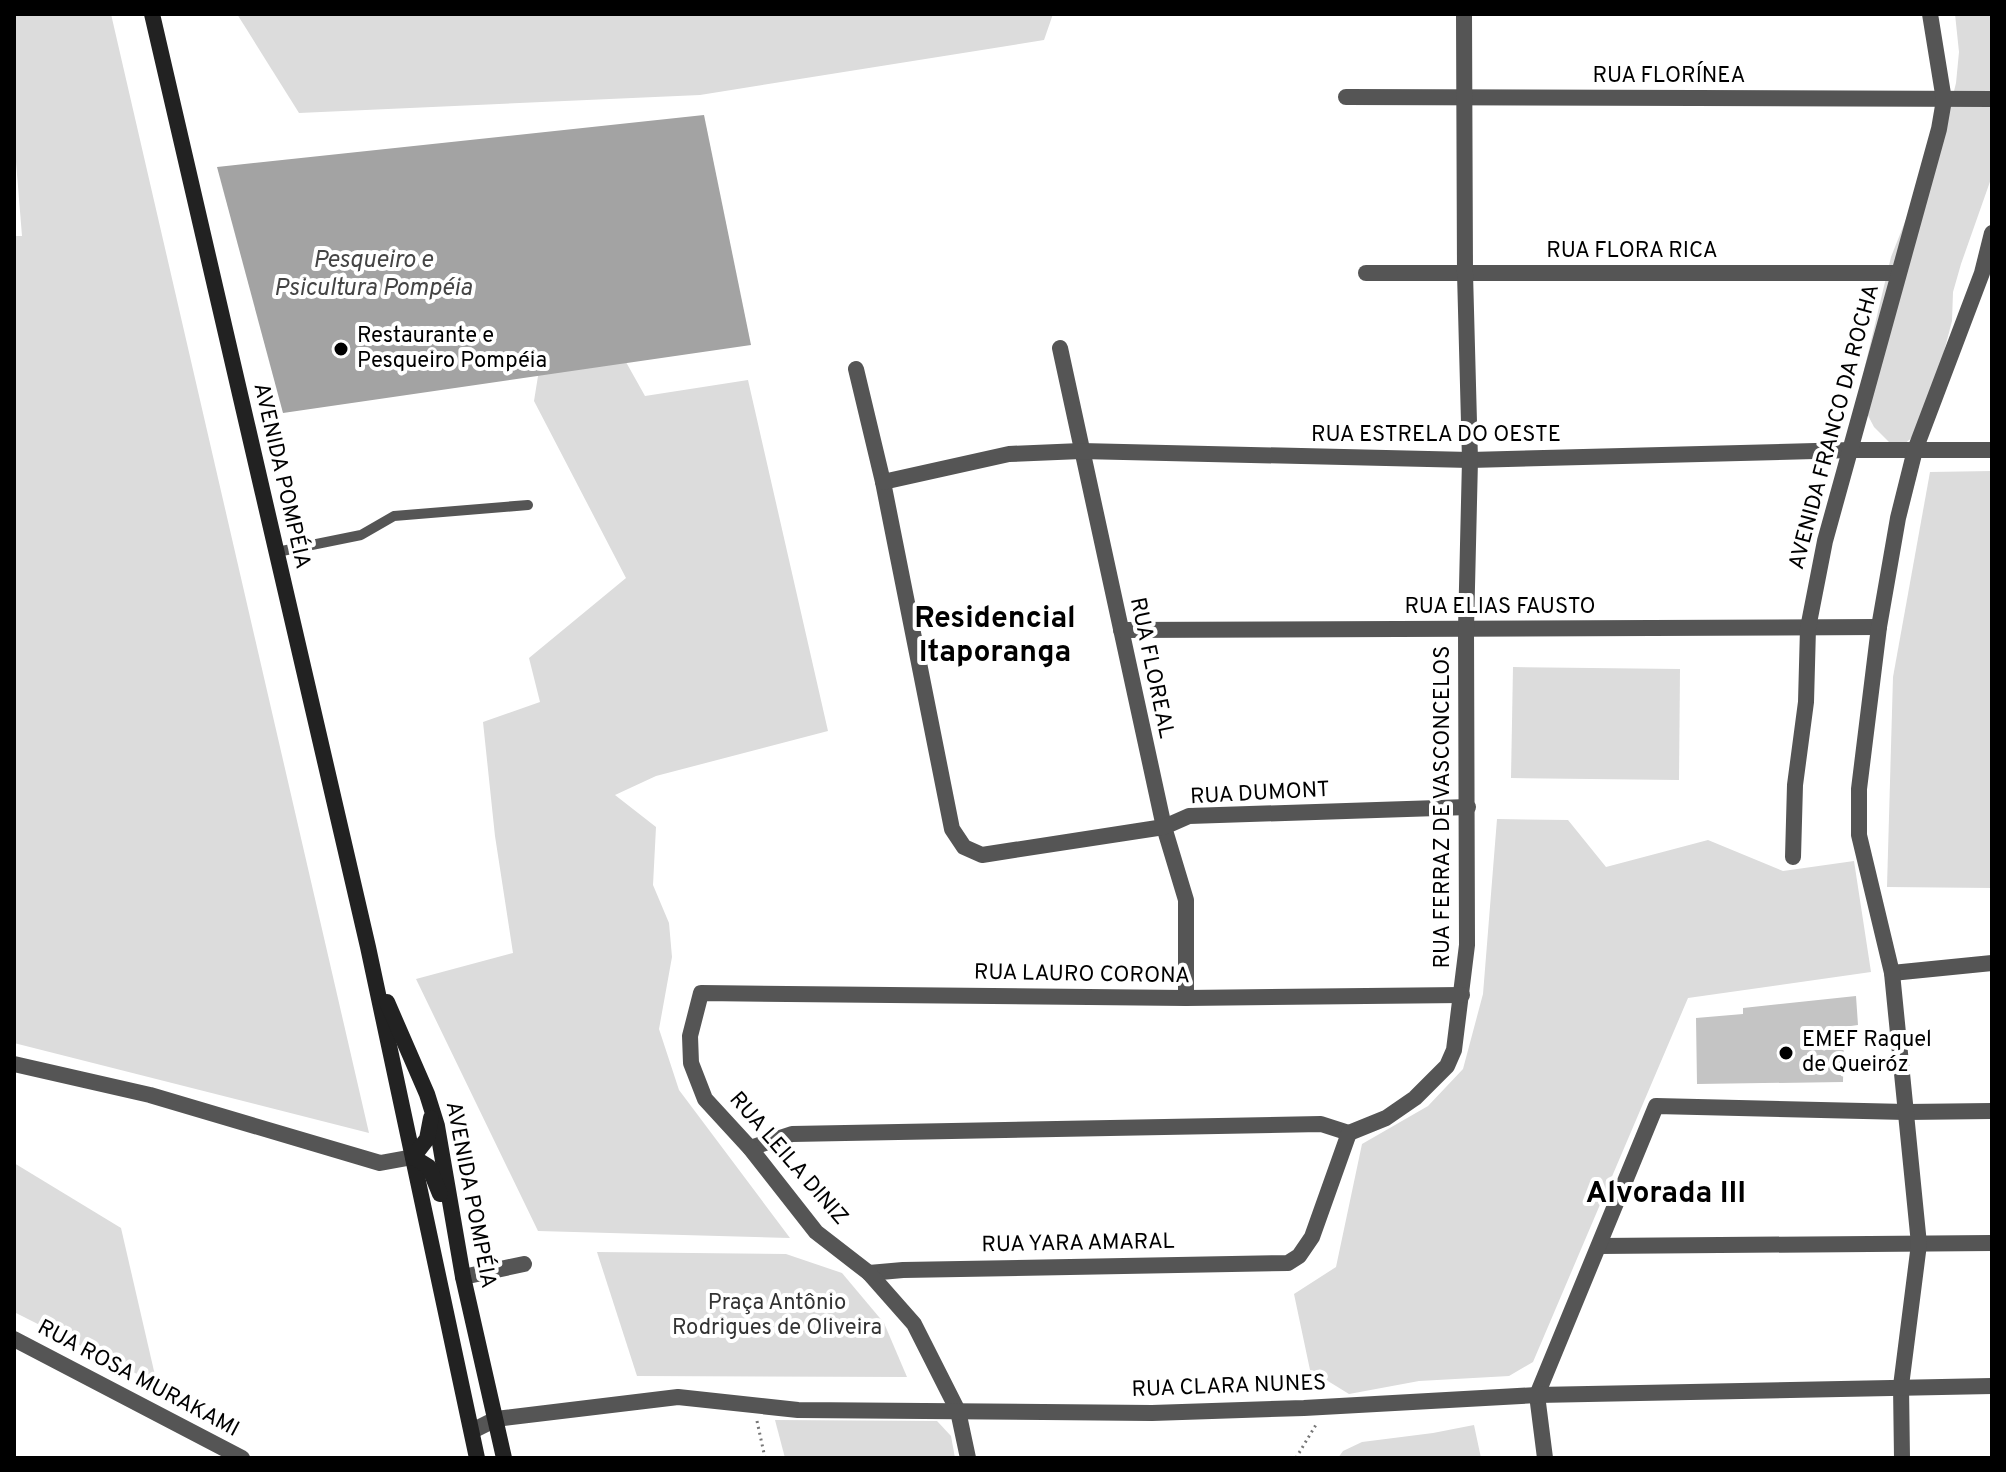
<svg xmlns="http://www.w3.org/2000/svg" width="2006" height="1472" font-family="Overpass,sans-serif">
  <rect width="100%" height="100%" fill="#fff"/>
  <!-- green -->
  <g fill="#dcdcdc">
    <path d="M14,14H111L369,1133L14,1043V236H22L14,137Z"/>
    <path d="M237,14H1053L1044,40L700,95L299,113Z"/>
    <path d="M1955,14H1992V176L1961,264L1953,292L1952,321L1930,405L1920,431L1897,450L1874,427L1861,402L1864,370L1891,257L1949,111L1956,83L1959,52Z"/>
    <path d="M589,296L645,396L748,380L828,731L656,776L615,795L656,827L653,885L669,923L672,957L659,1029L679,1090L790,1238L538,1231L416,979L513,953L495,836L483,722L540,702L529,658L626,578L534,401L547,320Z"/>
    <path d="M1992,471V888L1887,887L1893,677L1930,472Z"/>
    <path d="M1513,667L1680,669L1679,780L1511,778Z"/>
    <path d="M1497,819L1568,820L1606,867L1708,840L1783,871L1854,861L1871,972L1688,998L1533,1362L1509,1376L1419,1381L1349,1394L1310,1370L1294,1294L1336,1267L1362,1144L1428,1106L1463,1069L1483,994Z"/>
    <path d="M14,1163L121,1228L157,1384L14,1312Z"/>
    <path d="M597,1252L786,1254L842,1273L884,1323L907,1377L637,1376Z"/>
    <path d="M775,1420L937,1421L951,1436L955,1458H785Z"/>
    <path d="M1474,1425L1481,1458H1338L1343,1451L1362,1442L1433,1433Z"/>
  </g>
  <!-- water -->
  <path fill="#a3a3a3" d="M704,115L751,345L283,413L217,167Z"/>
  <!-- building -->
  <path fill="#c4c4c4" d="M1856,996L1858,1025L1844,1027L1843,1082L1697,1084L1696,1018L1743,1014V1008Z"/>
  <g fill="none" stroke-linecap="round" stroke-linejoin="round">
    <!-- path -->
    <g stroke="#777" stroke-width="3" stroke-dasharray="2 4" stroke-linecap="butt">
      <path d="M757,1421L765,1458"/>
      <path d="M1296,1458L1317,1423"/>
    </g>
    <!-- service -->
    <path stroke="#555" stroke-width="10" d="M277,552L361,535L394,516L528,505"/>
    <!-- minor -->
    <g stroke="#555" stroke-width="16">
      <path d="M1346,97L1992,99"/>
      <path d="M1366,273H1898"/>
      <path d="M1060,348L1164,827L1186,900V998"/>
      <path d="M856,369L883,482L952,829L964,847L982,855L1164,827L1189,816L1468,807"/>
      <path d="M883,482L1009,454L1081,451L1470,460L1852,450H1992"/>
      <path d="M1121,630L1879,627"/>
      <path d="M1793,857L1795,785L1806,702L1808,628L1825,541L1939,129L1944,100L1930,14"/>
      <path d="M1892,973L1992,963"/>
      <path d="M14,1064L150,1095L380,1163L413,1157"/>
      <path d="M750,1148L792,1134L1321,1124L1349,1133L1386,1118L1415,1098L1447,1066L1454,1050L1467,945L1466,629L1470,460L1465,273L1464,14"/>
      <path d="M1599,1246L1992,1243"/>
      <path d="M869,1273L903,1270L1288,1263L1299,1256L1312,1237L1349,1133"/>
      <path d="M463,1277L524,1264"/>
      <path d="M14,1339L242,1458"/>
      <path d="M968,1458L958,1411L914,1324L869,1273L816,1232L750,1148L705,1099L691,1063L690,1036L701,993L1186,998L1462,995"/>
      <path d="M1545,1458L1537,1395L1656,1106L1906,1112L1992,1111"/>
      <path d="M1902,1458L1901,1386L1919,1244L1892,973L1859,835V789L1879,627L1898,518L1915,450L1982,273L1992,233"/>
    </g>
    <!-- tertiary -->
    <path stroke="#555" stroke-width="16" d="M472,1431L496,1419L678,1397L798,1410L1152,1413L1304,1408L1537,1395L1992,1386"/>
    <!-- secondary -->
    <g stroke="#222" stroke-width="16">
      <path d="M152,14L368,947L477,1458"/>
      <path d="M387,1002L427,1094L437,1126L463,1277L504,1458"/>
      <path d="M431,1118L427,1139L413,1157L429,1167L440,1194"/>
    </g>
  </g>
  <!-- markers -->
  <g fill="#000" stroke="#fff" stroke-width="3">
    <circle cx="341" cy="349" r="8"/>
    <circle cx="1786" cy="1053" r="8"/>
  </g>
  <g text-anchor="middle" dominant-baseline="central" stroke-width="8" stroke-linejoin="round" paint-order="stroke">
    <!-- street labels -->
    <g font-size="22" fill="#000" stroke="#fff">
      <text x="1669" y="76">RUA FLORÍNEA</text>
      <text x="1632" y="251">RUA FLORA RICA</text>
      <text transform="translate(1835 427) rotate(-75)">AVENIDA FRANCO DA ROCHA</text>
      <text x="1436" y="435">RUA ESTRELA DO OESTE</text>
      <text transform="translate(281 476) rotate(77)">AVENIDA POMPÉIA</text>
      <text x="1500" y="607">RUA ELIAS FAUSTO</text>
      <text transform="translate(1151 668) rotate(78)">RUA FLOREAL</text>
      <text transform="translate(1260 794) rotate(-3)">RUA DUMONT</text>
      <text transform="translate(1443 807) rotate(-90)">RUA FERRAZ DE VASCONCELOS</text>
      <text transform="translate(1082 975) rotate(1)">RUA LAURO CORONA</text>
      <text transform="translate(788 1159) rotate(49)">RUA LEILA DINIZ</text>
      <text transform="translate(470 1195) rotate(79)">AVENIDA POMPÉIA</text>
      <text transform="translate(1078 1244) rotate(-1)">RUA YARA AMARAL</text>
      <text transform="translate(138 1379) rotate(28)">RUA ROSA MURAKAMI</text>
      <text transform="translate(1229 1387) rotate(-2)">RUA CLARA NUNES</text>
    </g>
    <!-- poi labels -->
    <g font-size="22" fill="#000" stroke="#fff" text-anchor="start">
      <text x="357" y="336">Restaurante e<tspan x="357" dy="25">Pesqueiro Pompéia</tspan></text>
      <text x="1802" y="1040">EMEF Raquel<tspan x="1802" dy="25">de Queiróz</tspan></text>
    </g>
    <!-- park labels -->
    <g font-size="22" fill="#333" stroke="#fff">
      <text x="777" y="1303">Praça Antônio<tspan x="777" dy="25">Rodrigues de Oliveira</tspan></text>
    </g>
    <!-- water labels -->
    <g font-size="24" font-style="italic" fill="#444" stroke="#fff">
      <text x="373" y="261">Pesqueiro e<tspan x="373" dy="28">Psicultura Pompéia</tspan></text>
    </g>
    <!-- district labels -->
    <g font-size="30" font-weight="bold" fill="#000" stroke="#fff">
      <text x="995" y="619">Residencial<tspan x="995" dy="34">Itaporanga</tspan></text>
      <text x="1666" y="1194">Alvorada III</text>
    </g>
  </g>
  <!-- border -->
  <rect width="2006" height="1472" fill="none" stroke="#000000" stroke-width="32"/>
</svg>
